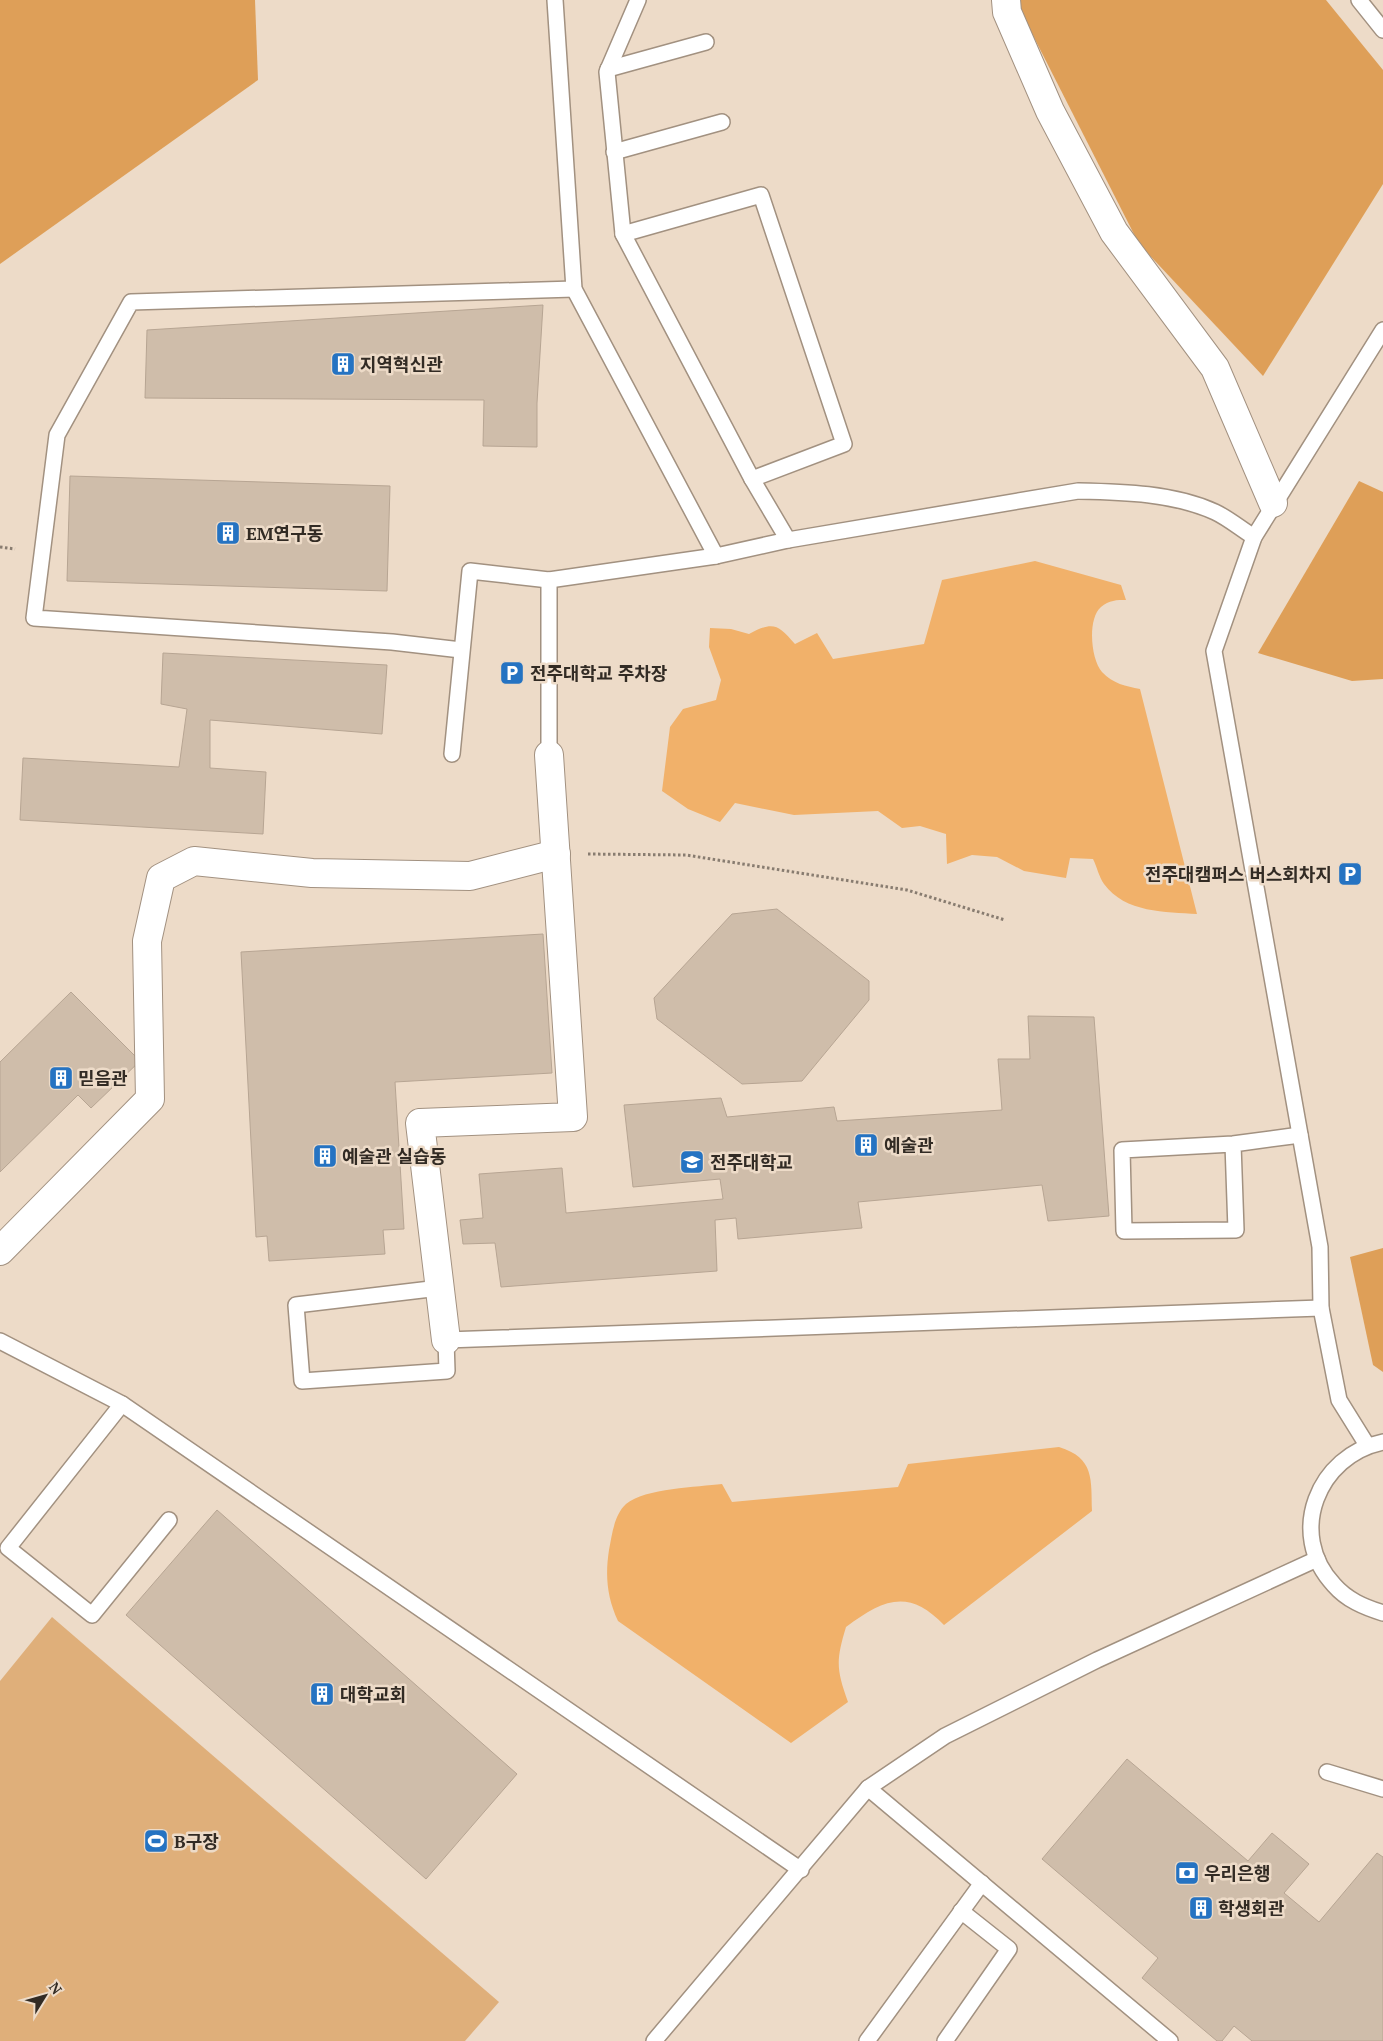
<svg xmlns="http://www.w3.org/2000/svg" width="1383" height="2041" font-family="'PT Serif','Noto Sans KR',serif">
  <rect width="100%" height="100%" fill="#eddbc8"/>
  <!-- green -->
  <path fill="#dfaf7a" d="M52,1617L499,2002L465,2041H0V1681Z"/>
  <!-- forest -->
  <g fill="#de9f58">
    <path d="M0,0H255L258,80L0,264Z"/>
    <path d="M1017,0H1326L1383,70V184L1263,376L1139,244L1017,4Z"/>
    <path d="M1359,481L1383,492V679L1352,681L1258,653Z"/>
    <path d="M1383,1248V1372L1373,1365L1350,1257Z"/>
  </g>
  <!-- water -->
  <g fill="#f1b16a">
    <path d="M1035,561L1121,585L1126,600C1117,600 1109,600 1101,607C1087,619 1091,660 1102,672C1113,684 1126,686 1140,689L1197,914C1166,912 1125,913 1104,884C1099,877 1097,867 1093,859L1070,858L1066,878L1024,871L997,857L972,855L947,864L946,834L920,826L902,828L878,811L794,815L735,803L720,822L688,809L662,791L670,727L683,709L716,700L721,680L709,647L710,628L731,629L749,634C773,621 778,624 795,644L817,633L833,659L924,644L942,580Z"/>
    <path d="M1059,1447C1095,1458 1091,1480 1092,1511L944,1625C909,1588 883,1599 846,1627C836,1660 836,1669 848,1702L791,1743L618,1621C607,1597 605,1576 609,1550C612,1535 614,1515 626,1504C645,1488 698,1487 722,1484L732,1502L898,1487L908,1464Z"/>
  </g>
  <!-- building -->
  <g fill="#cfbdaa" stroke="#b7a593">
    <path d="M543,305L537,403V447L483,446L484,400L145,398L147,330Z"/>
    <path d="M70,476L390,486L387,591L67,581Z"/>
    <path d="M163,653L387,665L382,734L210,720V768L266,772L263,834L20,820L23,758L179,767L187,709L161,704Z"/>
    <path d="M777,909L869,981V1000L802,1081L742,1084L657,1019L654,998L732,914Z"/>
    <path d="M543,934L552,1073L395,1082L404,1229L383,1230L385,1254L269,1261L267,1236L256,1237L241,952Z"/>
    <path d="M71,992L140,1061L91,1108L78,1095L0,1172V1062Z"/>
    <path d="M1028,1016L1094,1017L1109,1216L1048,1221L1042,1185L858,1202L862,1228L738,1239L736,1218L715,1220L717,1271L501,1287L495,1243L463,1244L460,1220L483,1218L479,1174L562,1168L566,1213L723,1199L720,1179L633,1187L624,1105L721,1098L727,1117L834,1107L837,1121L1002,1110L998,1059H1030Z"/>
    <path d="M217,1510L517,1774L426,1879L126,1615Z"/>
    <path d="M1127,1759L1248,1861L1272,1833L1309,1864L1284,1893L1319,1922L1377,1853L1383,1857V2041H1252L1234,2026L1222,2041H1217L1142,1978L1158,1958L1042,1859Z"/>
  </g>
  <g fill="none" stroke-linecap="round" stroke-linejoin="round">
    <defs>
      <g id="lane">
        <path d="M555,0L574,289L716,556L788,540L1078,491C1123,492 1173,493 1215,512C1228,518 1241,529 1254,537"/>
        <path d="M638,0L607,72L623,234L752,479L788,540"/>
        <path d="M1359,0L1383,30"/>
        <path d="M608,69L706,42"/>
        <path d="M614,152L722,122"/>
        <path d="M623,234L761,195L844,444L752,479"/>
        <path d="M461,650L392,642L34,618L57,435L131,302L574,289"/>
        <path d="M452,754L470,571L549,580L716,556"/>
        <path d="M549,755V580"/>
        <path d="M1233,1144L1236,1230L1124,1231L1122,1150L1233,1144L1300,1135"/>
        <path d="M439,1288L296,1305L302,1381L447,1371L446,1340L1321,1308"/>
        <path d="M0,1341L122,1404L801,1870"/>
        <path d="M122,1404L8,1548L92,1615L169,1520"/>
        <path d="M1383,1442C1318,1455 1286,1534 1334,1585C1347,1600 1364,1607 1383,1613"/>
        <path d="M1367,1445L1339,1400L1321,1308L1320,1247L1214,651L1254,537L1383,330"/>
        <path d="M1327,1772L1383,1789"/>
        <path d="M868,1788L1170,2041"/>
        <path d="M654,2041L868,1788L945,1736L1097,1660L1317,1559"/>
        <path d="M867,2041L982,1883"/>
        <path d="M945,2041L1009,1949L961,1911"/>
      </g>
      <g id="street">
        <path d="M1006,0L1007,12L1050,111L1114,232L1215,368L1273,503"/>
        <path d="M0,1251L150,1099L147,941L161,878L194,861L312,873L470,876L556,854"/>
        <path d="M446,1340L420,1123L573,1117L549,755"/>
      </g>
    </defs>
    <!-- lane casing -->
    <use href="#lane" stroke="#a29180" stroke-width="18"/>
    <!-- street casing -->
    <use href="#street" stroke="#a29180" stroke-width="30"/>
    <!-- path -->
    <g stroke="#887c70" stroke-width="3" stroke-dasharray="2.5 2.5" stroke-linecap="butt">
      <path d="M0,547L15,549"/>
      <path d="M588,854L686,855L907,890L1005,920"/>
    </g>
    <!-- lane -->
    <use href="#lane" stroke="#fff" stroke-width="15"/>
    <!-- street -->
    <use href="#street" stroke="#fff" stroke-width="28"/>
  </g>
  <!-- icons -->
  <defs>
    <symbol id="building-square" viewBox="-11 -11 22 22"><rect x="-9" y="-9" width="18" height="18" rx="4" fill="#2573c2" stroke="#eddbc8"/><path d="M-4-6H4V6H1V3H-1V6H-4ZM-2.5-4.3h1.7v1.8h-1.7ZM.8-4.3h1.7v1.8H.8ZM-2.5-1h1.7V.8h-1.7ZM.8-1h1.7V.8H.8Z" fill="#fff"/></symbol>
    <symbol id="parking-square" viewBox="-11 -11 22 22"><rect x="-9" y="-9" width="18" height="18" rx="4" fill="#2573c2" stroke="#eddbc8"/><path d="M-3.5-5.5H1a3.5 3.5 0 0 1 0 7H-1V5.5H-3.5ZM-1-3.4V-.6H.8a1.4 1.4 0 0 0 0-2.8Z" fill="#fff"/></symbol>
    <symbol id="university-square" viewBox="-11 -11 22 22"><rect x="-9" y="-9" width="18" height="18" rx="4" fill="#2573c2" stroke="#eddbc8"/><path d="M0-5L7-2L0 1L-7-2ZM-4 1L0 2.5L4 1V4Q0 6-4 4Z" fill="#fff"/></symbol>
    <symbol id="stadium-square" viewBox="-11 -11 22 22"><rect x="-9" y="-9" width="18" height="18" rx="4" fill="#2573c2" stroke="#eddbc8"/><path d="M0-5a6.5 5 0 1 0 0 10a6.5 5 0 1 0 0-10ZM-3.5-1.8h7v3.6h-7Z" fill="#fff"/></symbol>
    <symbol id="bank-square" viewBox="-11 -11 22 22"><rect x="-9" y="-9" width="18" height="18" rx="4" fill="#2573c2" stroke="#eddbc8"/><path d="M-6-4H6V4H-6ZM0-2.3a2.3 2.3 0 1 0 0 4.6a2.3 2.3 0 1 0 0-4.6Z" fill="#fff"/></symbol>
  </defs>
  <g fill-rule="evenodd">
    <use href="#building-square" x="329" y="350" width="28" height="28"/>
    <use href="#building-square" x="214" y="519" width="28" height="28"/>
    <use href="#parking-square" x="498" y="659" width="28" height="28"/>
    <use href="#parking-square" x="1336" y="860" width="28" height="28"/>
    <use href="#building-square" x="47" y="1064" width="28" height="28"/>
    <use href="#building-square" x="852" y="1131" width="28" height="28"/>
    <use href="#building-square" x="311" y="1142" width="28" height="28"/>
    <use href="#university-square" x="678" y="1148" width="28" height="28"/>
    <use href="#building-square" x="308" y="1680" width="28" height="28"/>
    <use href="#stadium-square" x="142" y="1827" width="28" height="28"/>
    <use href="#bank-square" x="1173" y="1859" width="28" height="28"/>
    <use href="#building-square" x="1187" y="1894" width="28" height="28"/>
  </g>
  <g text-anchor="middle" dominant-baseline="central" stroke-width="5" stroke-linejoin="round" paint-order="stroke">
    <!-- poi labels -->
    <g font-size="18" font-weight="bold" fill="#322b24" stroke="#eddbc8" text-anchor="start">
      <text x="360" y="364">지역혁신관</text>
      <text x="246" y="533">EM연구동</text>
      <text x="530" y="673">전주대학교 주차장</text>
      <text x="1332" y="874" text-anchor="end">전주대캠퍼스 버스회차지</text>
      <text x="78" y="1078">믿음관</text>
      <text x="884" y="1145">예술관</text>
      <text x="342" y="1156">예술관 실습동</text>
      <text x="710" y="1162">전주대학교</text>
      <text x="340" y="1694">대학교회</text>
      <text x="174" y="1841">B구장</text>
      <text x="1204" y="1873">우리은행</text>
      <text x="1218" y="1908">학생회관</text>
    </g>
  </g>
  <!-- north arrow -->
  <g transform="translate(45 1996) rotate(53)" stroke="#eddbc8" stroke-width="4" paint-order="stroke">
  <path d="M0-4L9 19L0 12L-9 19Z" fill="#322b24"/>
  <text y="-8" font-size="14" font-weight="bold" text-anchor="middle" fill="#322b24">N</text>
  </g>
</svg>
